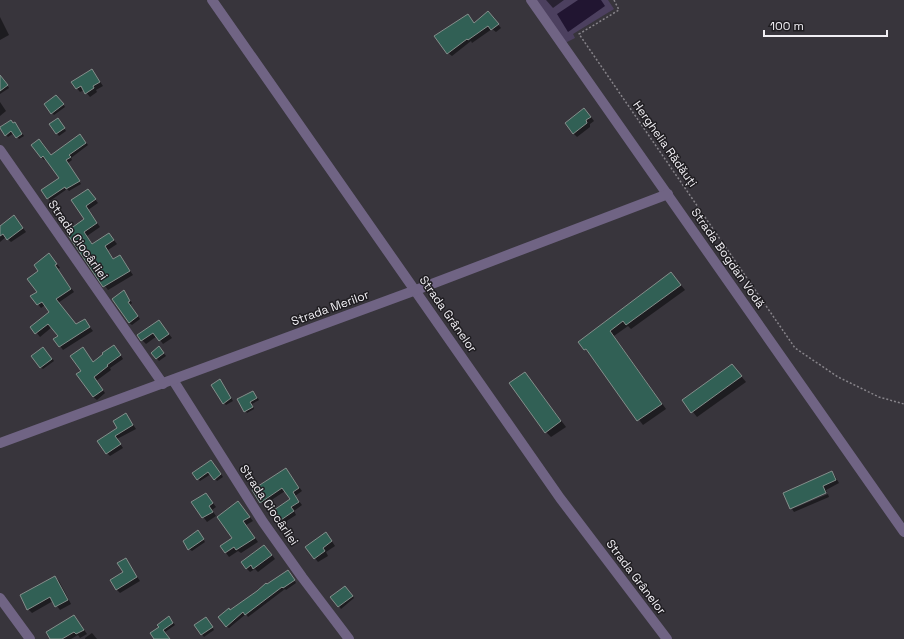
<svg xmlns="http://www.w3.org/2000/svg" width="904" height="639" font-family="'Space Grotesk',sans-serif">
  <rect width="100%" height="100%" fill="#38353c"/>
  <!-- green -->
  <path fill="#4c405f" d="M534,0H608L614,9L573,34L575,38L565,43Z"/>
  <!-- water -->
  <path fill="#211531" d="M578,0H601L605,6L568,32L557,14Z"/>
  <!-- shadow -->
  <g fill="#0007">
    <path d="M546,0H564L553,8Z"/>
    <path d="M491,16L501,28L496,32L492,29L472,43L471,41L452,56L448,53L474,24Z"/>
    <path d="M0,17L9,35L0,40Z"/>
    <path d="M92,70L103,86L96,90L97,92L90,97L84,90L80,92L72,82Z"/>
    <path d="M0,75L9,88L0,94Z"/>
    <path d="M59,98L65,107L54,115L52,113Z"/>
    <path d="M0,102L6,111L0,116Z"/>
    <path d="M588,113L594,121L590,124V127L577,137L573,133Z"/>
    <path d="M60,122L66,131L59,136L51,125Z"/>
    <path d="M13,124L17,126L24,136L19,139L14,133L8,137L6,135Z"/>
    <path d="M82,138L88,145L71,158L72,160L68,163L81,184L69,191L67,189L50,201L43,190L61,178L46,158L44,160L32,145L42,142L52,156Z"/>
    <path d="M88,190L98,203L88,210L100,227L87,236L93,245L109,234L117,244L108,250L114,260L120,256L133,275L108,290L67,232L86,220L73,201Z"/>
    <path d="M17,220L26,232L11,242L6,237L0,242V227Z"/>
    <path d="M52,258L60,268L57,269L74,292L58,303L76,325L84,320L93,331L63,350L60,346L59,336L52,327L40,337L32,327L50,312L45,305L41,308L38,304V292Z"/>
    <path d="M671,273L685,290L631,329L628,326L614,336L666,409L643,425L580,342Z"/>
    <path d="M126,294L132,303L130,305L140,319L132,325L129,323Z"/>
    <path d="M159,321L172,338L163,344L157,336L146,344L142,340Z"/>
    <path d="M117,349L123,359L110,368L111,370L96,381L105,393L97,400L93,397V363L104,355Z"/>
    <path d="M161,350L166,356L159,361L152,353Z"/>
    <path d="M46,351L54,361L43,369L40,367Z"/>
    <path d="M732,365L746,382L697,417L684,401Z"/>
    <path d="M525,373L566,427L551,437L546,432Z"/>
    <path d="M222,383L233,401L226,405L224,403Z"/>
    <path d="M253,392L259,400L252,404L254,409L247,413L238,399L244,395L246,396Z"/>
    <path d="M126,414L136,429L117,439L123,448L110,456L107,453L118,428Z"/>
    <path d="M213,463L223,477L217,481L211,474L200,481L198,479Z"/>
    <path d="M286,469L302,491L295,496L302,505L294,511L296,515L285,522L282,519L291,500L285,491L264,505L261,502Z"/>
    <path d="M832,472L835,476L839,483L826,490L827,492L791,507Z"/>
    <path d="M206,494L216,507L212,510L216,516L207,522L193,503Z"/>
    <path d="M828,494L829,497L794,512L792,509Z"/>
    <path d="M238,502L253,521L246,525L258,542L241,553L238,551L229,557L221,546L234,538Z"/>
    <path d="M200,534L205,542L192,551L189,549Z"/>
    <path d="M329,537L335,546L326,552L328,556L318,562L306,547Z"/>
    <path d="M268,550L275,559L258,572L255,569L250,572L246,568Z"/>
    <path d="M125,559L140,581L120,593L116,589L124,572Z"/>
    <path d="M290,573L296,583L286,590L285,589L248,617L246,614L229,628L226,626L267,585Z"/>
    <path d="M55,577L59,581L71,604L60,610L53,601L32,613L28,609Z"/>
    <path d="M347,589L354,598L341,609L332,597Z"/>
    <path d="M74,616L87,634L80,638L78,635L71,639H51Z"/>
    <path d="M171,620L175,625L165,632L169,639H156Z"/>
    <path d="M208,620L214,630L204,637L195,626Z"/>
    <path d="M92,633L97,639H85V638Z"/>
  </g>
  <!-- building -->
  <g fill="#316055" stroke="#848e8b">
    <path d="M488,11L499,24L491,30L488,26L468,40L467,39L447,54L434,36L468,14L474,23Z"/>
    <path d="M92,69L100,82L93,86L94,88L85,94L81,86L76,89L71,82Z"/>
    <path d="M0,75L8,85L0,91Z"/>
    <path d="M56,95L64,104L51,114L44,104Z"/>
    <path d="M584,108L591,117L586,120L587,123L573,134L565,123Z"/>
    <path d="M58,118L65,128L56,134L49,124Z"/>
    <path d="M11,120L13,123L15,122L22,134L16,138L11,131L5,136L0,128V127Z"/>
    <path d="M80,134L86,143L69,155L71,157L66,160L80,181L66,189L65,187L47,199L41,190L59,178L43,156L41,158L31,145L39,139L51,155Z"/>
    <path d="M88,189L96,199L86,206L97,223L84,232L92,244L109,233L114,240L105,246L113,259L120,255L130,271L103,287L66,232L84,219L71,200Z"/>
    <path d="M14,215L23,228L7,240L3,234L0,236V226Z"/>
    <path d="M49,253L57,264L55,265L71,289L56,299L76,324L85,319L90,327L59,347L53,339L58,336L48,324L35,334L30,327L49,312L42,302L37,305L30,296L37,292L27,279L38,271L34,265Z"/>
    <path d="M671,272L681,285L626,325L623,321L610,331L662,404L637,421L586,349L584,350L578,342Z"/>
    <path d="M124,290L130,301L128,302L138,316L129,323L112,299Z"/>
    <path d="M159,320L169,334L159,341L153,333L141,341L137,335Z"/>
    <path d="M114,345L121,355L107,365L108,366L94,377L103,390L93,397L76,374L81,371L70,356L83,347L93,362L103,354L102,353Z"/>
    <path d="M159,346L164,353L156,359L151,353Z"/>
    <path d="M43,347L52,359L40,368L31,356Z"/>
    <path d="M732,364L742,376L691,413L682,400Z"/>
    <path d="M525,372L561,421L545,433L509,383Z"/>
    <path d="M220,379L231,398L223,404L211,385Z"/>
    <path d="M253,391L257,398L250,402L253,407L244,412L237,399Z"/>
    <path d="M126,413L133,425L115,436L121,444L106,454L97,441L117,428L113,421Z"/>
    <path d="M211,460L221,474L214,480L208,472L197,480L192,473Z"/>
    <path d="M286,468L299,488L293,492L299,502L291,507L294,511L281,520L274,510L290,499L282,488L260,503L252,490Z"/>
    <path d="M832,471L836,480L823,486L826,493L790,509L783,493Z"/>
    <path d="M206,493L213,503L209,506L213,512L202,518L191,502Z"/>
    <path d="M238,501L250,517L243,521L255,538L236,550L234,547L225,553L220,546L232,538L217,517Z"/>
    <path d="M198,530L204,539L188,550L183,541Z"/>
    <path d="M326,532L332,541L323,548L325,551L314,559L305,547Z"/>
    <path d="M264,545L272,555L253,569L251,565L246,569L241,562Z"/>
    <path d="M126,558L137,577L116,590L110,580L123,572L117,563Z"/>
    <path d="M288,570L295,580L283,588L282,587L245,615L243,612L226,627L218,617L229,608L230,610L257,591L266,583L267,584Z"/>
    <path d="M55,576L68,600L55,607L50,597L27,610L20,595Z"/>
    <path d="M345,586L353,596L338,607L330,597Z"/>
    <path d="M74,615L84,630L76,634L74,632L62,639H50L46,632Z"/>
    <path d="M169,616L173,623L163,630L170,639H154L150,633L159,627L157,625Z"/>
    <path d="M206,617L213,627L201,635L194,625Z"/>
  </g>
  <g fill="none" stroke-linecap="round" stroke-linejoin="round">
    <!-- path -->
    <path stroke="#87848a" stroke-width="1.5" stroke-dasharray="2 2" stroke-linecap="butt" d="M614,0L619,10L579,34L795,348L838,377L879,397L904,404"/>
    <!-- street -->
    <g stroke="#706484" stroke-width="10">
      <path d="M212,0L560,498L667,639"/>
      <path d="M531,0L904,532"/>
      <path d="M0,150L163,384"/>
      <path d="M173,380L263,522L302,577L349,639"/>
      <path d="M0,443L416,290L668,194"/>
      <path d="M0,598L30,639"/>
    </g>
  </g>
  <g text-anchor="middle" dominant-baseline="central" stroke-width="3" stroke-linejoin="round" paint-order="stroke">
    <!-- street labels -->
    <g font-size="12" fill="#f1eff4" stroke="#1f1d21">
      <text transform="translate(665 144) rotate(55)">Herghelia Rădăuți</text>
      <text transform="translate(78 240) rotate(55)">Strada Ciocârliei</text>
      <text transform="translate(728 258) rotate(55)">Strada Bogdan Vodă</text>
      <text transform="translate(330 308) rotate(-20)">Strada Merilor</text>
      <text transform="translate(448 314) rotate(55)">Strada Grânelor</text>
      <text transform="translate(269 505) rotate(56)">Strada Ciocârliei</text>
      <text transform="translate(636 577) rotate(53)">Strada Grânelor</text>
    </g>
  </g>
  <!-- scale -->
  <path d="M764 30v6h123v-6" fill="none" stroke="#f1eff4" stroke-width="2"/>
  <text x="770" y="30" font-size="12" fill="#f1eff4" stroke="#1f1d21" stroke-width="3" paint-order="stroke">100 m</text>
</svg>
